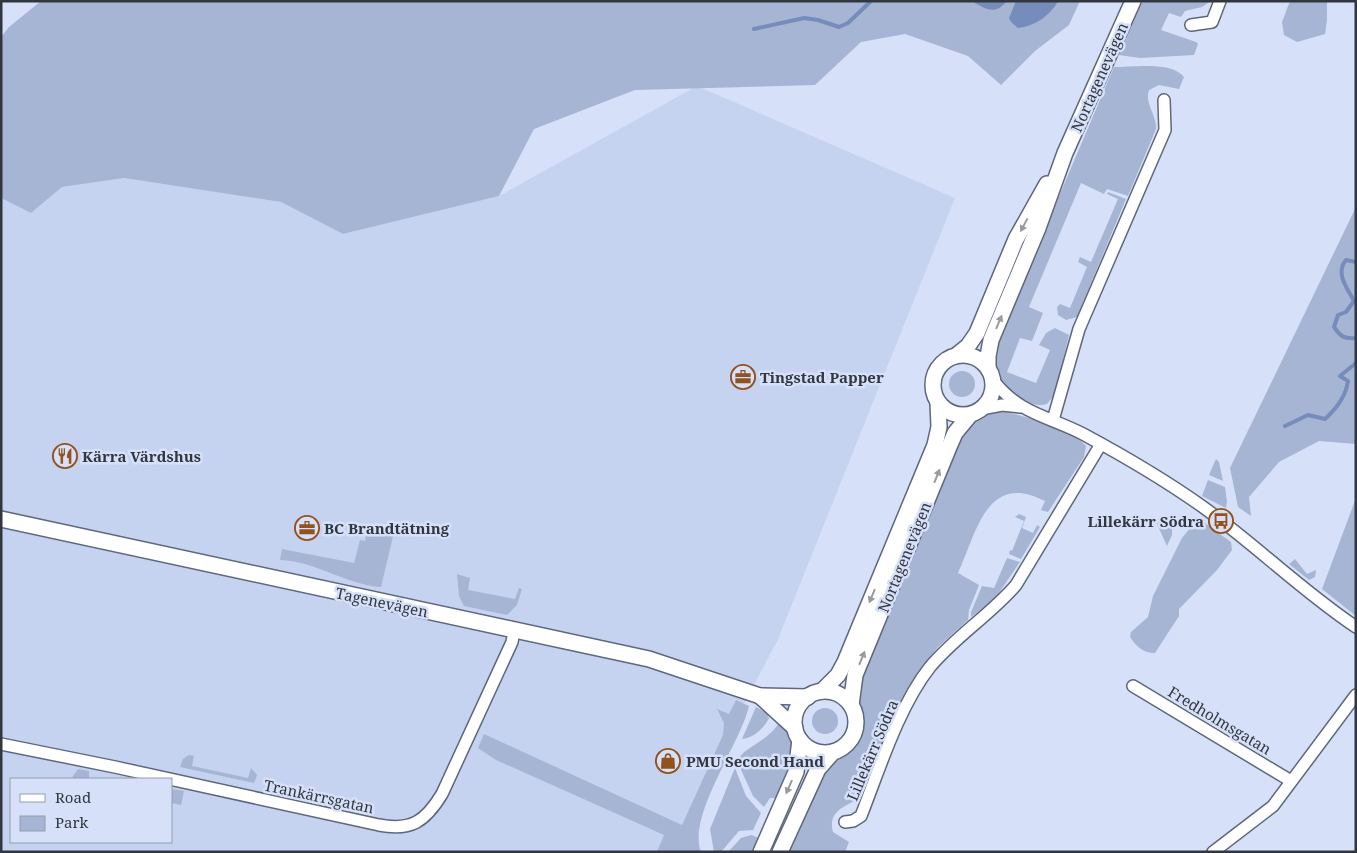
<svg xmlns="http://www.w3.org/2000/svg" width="1357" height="853" font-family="'Noto Serif',serif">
  <rect width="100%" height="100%" fill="#d6e1f9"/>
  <!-- built -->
  <path fill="#c5d3f1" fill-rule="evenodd" d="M697,86L955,198L778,639L739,714L676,852H1V198L31,213L62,187L124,178L281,202L343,234L499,196ZM11,779H171V842H11Z"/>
  <!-- green -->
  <g fill="#a6b5d4">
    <path d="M41,1H1080L1069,25L1035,51L1001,85L968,56L905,34L861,42L815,85L635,90L534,129L499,196L343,234L281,202L124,178L62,187L31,213L1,198V37L9,27Z"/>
    <path d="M1143,1H1211L1202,7L1185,11L1181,17L1169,13L1161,30L1196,42L1198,44L1194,55L1140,58L1119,55Z"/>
    <path d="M1290,1H1327V20L1325,34L1297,42L1284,35L1282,22Z"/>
    <path d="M1114,67C1133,67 1172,61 1184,77L1179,89L1159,85L1149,90C1144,103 1157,115 1156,129L1128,196L1107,189L1104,194L1081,183L1029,307L1043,313L1032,341L1020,338L1007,372L1036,383L1050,350L1039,345L1046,333L1055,328L1069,335L1055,394L1047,404C1027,410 1000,388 995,369C993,363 994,355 994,349Z"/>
    <path d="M1108,192L1126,199L1077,317L1066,320L1058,315L1057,307L1060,304L1070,308L1087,267L1078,262L1080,257L1091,262L1118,199L1107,194Z"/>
    <path d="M1356,207V444L1319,441L1279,462L1249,497L1251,516L1238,507L1230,468Z"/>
    <circle cx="962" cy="384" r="13"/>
    <path d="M1006,412L1033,419L1080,440L1086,446L1084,457L1048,512L1041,510L1045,501C987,471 977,531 958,573L979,585L969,610L968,620L938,647L919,673L860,798C846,806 827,811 833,832L849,842L845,852H789L821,775L839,756L852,747L859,736L862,723L858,703L862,677L955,444C971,420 977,412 1006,412Z"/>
    <path d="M1216,459L1219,462L1223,481L1209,475Z"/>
    <path d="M1208,480L1225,487L1227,502L1226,508L1202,496Z"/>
    <path d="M1356,498V616L1322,589Z"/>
    <path d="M1019,514L1026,517L1022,528L1033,533L1037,525L1040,527L1021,559L1009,554L1010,550L1012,551L1024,521L1015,517Z"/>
    <path d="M1159,521L1172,529V535L1167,546L1157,524Z"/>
    <path d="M1202,521L1231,542L1232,550L1217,570L1179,609V616L1155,653C1143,653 1137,647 1130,637L1131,632L1148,617L1153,596L1182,538L1191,527Z"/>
    <path d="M374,528L394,532L381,587C346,585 316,561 280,560L282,549L354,563L360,540L365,541L366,535L372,536Z"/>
    <path d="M1007,558L1020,562L994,600L971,617V612L982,586L994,588Z"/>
    <path d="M1295,559L1307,574L1316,570L1315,577L1309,580L1289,564Z"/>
    <path d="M457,574L470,578L468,590L515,599L519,588L522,589L517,605L507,615L464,606L459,596Z"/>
    <path d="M736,700L749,706C740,745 687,815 701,852H657L664,835L496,760L478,748L484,734L682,825L723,735L724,723L717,709L729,714Z"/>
    <path d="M756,707L767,713L769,718C764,728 754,738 742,739Z"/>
    <circle cx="825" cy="721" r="13"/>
    <path d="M781,719C802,750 789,767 776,798H770L764,807L753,796L737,761C745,745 770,742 781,719Z"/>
    <path d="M189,755L194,756L192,766L248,778L251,768L257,775L254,783L180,767L183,759Z"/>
    <path d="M735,768L746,796L761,813L753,830L739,831L721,852H714L710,829Z"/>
    <path d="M78,769L89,771V779H71Z"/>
    <path d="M171,789L184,791L181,805L171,803Z"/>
    <path d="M751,835L759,838L753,852H728L741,838Z"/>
  </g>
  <!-- water -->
  <g fill="#768cba">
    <path d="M972,1H1007C995,16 985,9 972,1Z"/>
    <path d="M1016,1H1058C1050,16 1035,26 1018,28L1011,22L1009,18Z"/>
  </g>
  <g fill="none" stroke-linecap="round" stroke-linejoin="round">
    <!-- stream -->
    <g stroke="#768cba" stroke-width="4">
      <path d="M754,29L804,18L818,20L839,27L848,23L871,1"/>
      <path d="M1356,262L1346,260C1335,273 1347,288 1354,301L1346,312L1338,315L1334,327C1341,337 1344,339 1356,338"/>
      <path d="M1285,426L1308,415L1325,419C1336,409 1346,396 1348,381L1340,376L1356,363"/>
    </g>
    <defs>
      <g id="street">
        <path d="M1191,25L1212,22L1220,1"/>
        <path d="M993,380C1019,414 1048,416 1083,434C1124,456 1165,480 1203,507C1256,545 1302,591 1356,627"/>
        <path d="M981,409L1002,405L1020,407"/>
        <path d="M1053,420L1079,329L1165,130L1164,100"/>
        <path d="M1133,686L1291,781"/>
        <path d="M1,744L115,767L379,825C411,831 425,822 442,794L512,642L514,631"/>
        <path d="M845,822L853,821L861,816C879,770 899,706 930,667C956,636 990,615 1016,585L1101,444"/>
        <path d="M1213,852L1273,806L1356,695"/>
      </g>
      <g id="secondary">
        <circle cx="963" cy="385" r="30"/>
        <path d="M957,355L968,346L977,333L1016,239L1047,184"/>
        <path d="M988,368V356L991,340L1038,228L1065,153L1133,1"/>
        <path d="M1,519L649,659L760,696L808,697"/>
        <path d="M822,691L838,675L845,662L935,445L939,427L938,403"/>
        <circle cx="825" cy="722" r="31"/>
        <path d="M760,696L795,728"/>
        <path d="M851,705L855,675L949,447L955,433L970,415"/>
        <path d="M761,852L796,772L800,740"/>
        <path d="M780,852L818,769L833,752"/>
      </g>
    </defs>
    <!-- street casing -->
    <use href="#street" stroke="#5e677c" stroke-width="14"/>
    <!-- secondary casing -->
    <use href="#secondary" stroke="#5e677c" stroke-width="18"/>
    <!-- street -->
    <use href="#street" stroke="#fff" stroke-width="11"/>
    <!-- secondary -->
    <use href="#secondary" stroke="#fff" stroke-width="15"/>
  </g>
  <!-- one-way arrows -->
  <defs><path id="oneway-solid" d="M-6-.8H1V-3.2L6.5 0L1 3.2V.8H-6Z" transform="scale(1.25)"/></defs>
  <g fill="#989a9f">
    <use href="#oneway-solid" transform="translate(1024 225) rotate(118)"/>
    <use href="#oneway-solid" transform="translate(999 322) rotate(-67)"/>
    <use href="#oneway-solid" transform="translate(937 476) rotate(-68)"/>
    <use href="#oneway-solid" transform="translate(872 596) rotate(113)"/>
    <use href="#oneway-solid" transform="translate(862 658) rotate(-68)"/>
    <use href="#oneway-solid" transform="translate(789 787) rotate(114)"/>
  </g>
  <!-- icons -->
  <defs>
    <symbol id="office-ring" viewBox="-11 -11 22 22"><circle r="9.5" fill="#d6e1f9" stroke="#92511d" stroke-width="1.5"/><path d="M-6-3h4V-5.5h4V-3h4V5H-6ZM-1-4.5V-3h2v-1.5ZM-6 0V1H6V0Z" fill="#92511d"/></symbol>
    <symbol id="restaurant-ring" viewBox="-11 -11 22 22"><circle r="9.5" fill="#d6e1f9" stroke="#92511d" stroke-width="1.5"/><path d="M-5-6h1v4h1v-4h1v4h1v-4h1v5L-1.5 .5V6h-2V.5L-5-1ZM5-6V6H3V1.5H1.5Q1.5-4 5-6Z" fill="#92511d"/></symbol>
    <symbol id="bus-ring" viewBox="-11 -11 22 22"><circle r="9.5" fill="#d6e1f9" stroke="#92511d" stroke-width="1.5"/><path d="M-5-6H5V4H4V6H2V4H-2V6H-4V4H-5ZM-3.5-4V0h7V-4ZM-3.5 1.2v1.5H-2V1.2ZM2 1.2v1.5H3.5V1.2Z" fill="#92511d"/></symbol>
    <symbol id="shop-ring" viewBox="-11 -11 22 22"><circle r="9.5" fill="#d6e1f9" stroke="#92511d" stroke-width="1.5"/><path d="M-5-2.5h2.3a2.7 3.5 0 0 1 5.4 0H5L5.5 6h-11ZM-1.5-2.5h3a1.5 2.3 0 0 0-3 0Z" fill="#92511d"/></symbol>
  </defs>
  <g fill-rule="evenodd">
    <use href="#office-ring" x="729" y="363" width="28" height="28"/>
    <use href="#restaurant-ring" x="51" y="442" width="28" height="28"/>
    <use href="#bus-ring" x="1207" y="507" width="28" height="28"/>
    <use href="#office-ring" x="293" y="514" width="28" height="28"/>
    <use href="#shop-ring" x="654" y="747" width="28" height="28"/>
  </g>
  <g text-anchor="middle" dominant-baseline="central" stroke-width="5" stroke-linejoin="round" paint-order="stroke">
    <!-- street labels -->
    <g font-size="15" fill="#31363f" stroke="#d6e1f9">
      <text transform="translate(1099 77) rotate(-66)">Nortagenevägen</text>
      <text transform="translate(904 557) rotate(-68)">Nortagenevägen</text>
      <text transform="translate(382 602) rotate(12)">Tagenevägen</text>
      <text transform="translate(1220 720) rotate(31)">Fredholmsgatan</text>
      <text transform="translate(872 750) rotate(-67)">Lillekärr Södra</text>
      <text transform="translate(319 796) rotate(12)">Trankärrsgatan</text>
    </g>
    <!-- poi labels -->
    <g font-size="15" font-weight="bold" fill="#31363f" stroke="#d6e1f9" text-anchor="start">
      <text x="760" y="377">Tingstad Papper</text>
      <text x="82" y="456">Kärra Värdshus</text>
      <text x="1204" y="521" text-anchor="end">Lillekärr Södra</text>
      <text x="324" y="528">BC Brandtätning</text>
      <text x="686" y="761">PMU Second Hand</text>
    </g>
  </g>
  <!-- border -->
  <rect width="1357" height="853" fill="none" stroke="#31363f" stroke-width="5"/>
  <!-- legend -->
  <rect x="10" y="778" width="162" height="65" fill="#d6e1f9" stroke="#949daf"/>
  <rect x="20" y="794" width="25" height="8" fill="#ffffff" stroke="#949daf"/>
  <text x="55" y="803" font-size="15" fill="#31363f">Road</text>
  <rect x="20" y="816" width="25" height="15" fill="#a6b5d4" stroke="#949daf"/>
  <text x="55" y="828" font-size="15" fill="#31363f">Park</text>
</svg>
